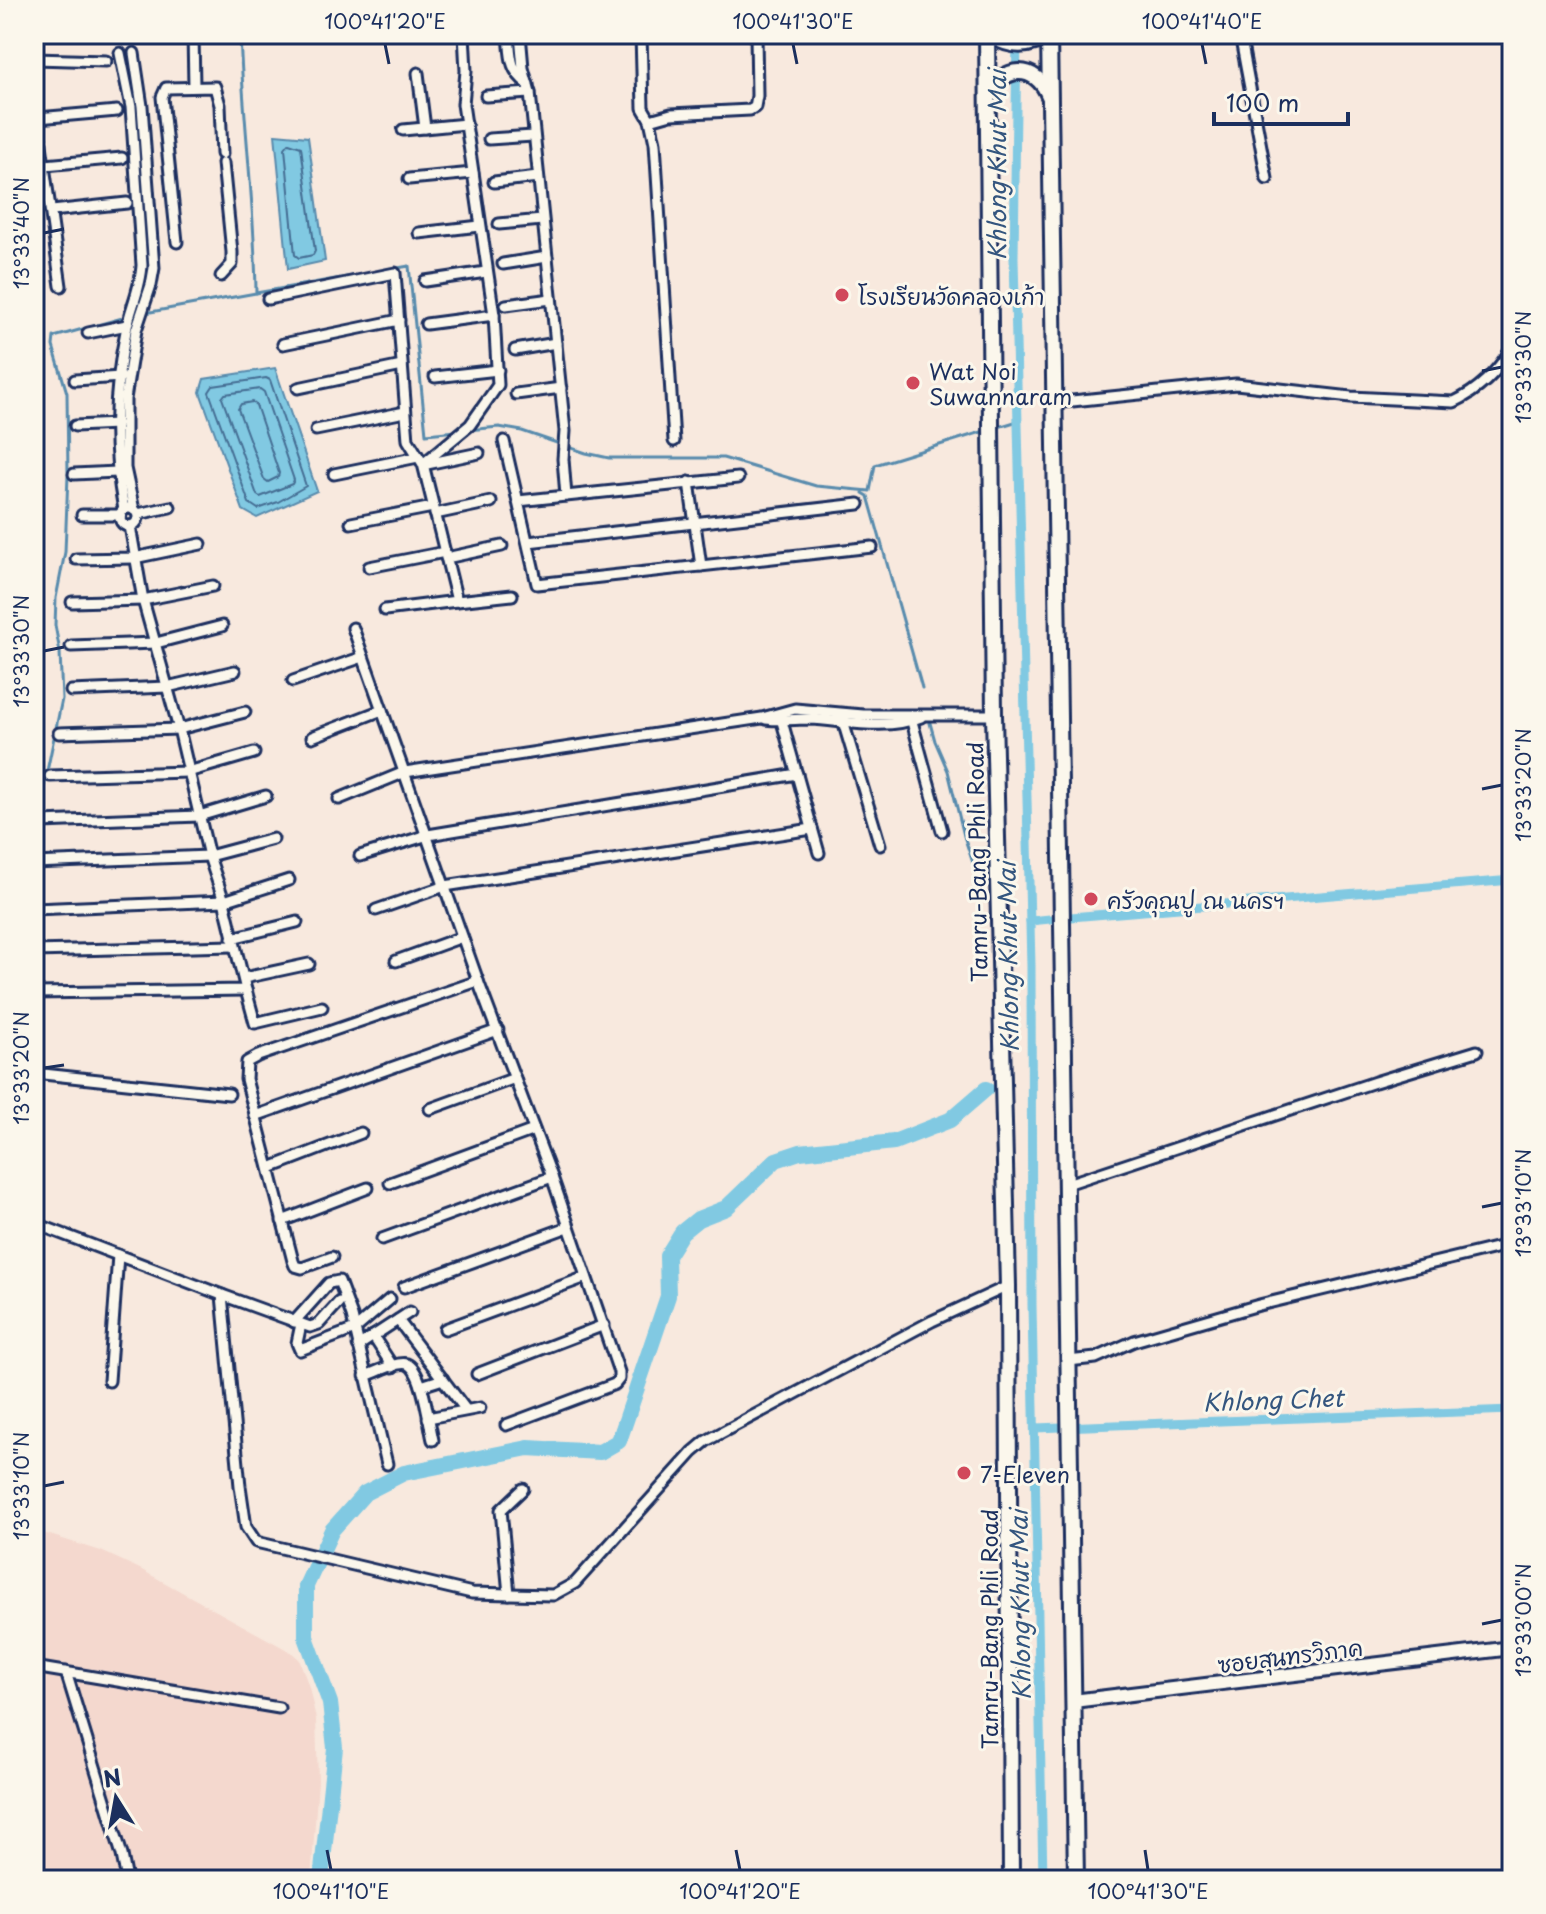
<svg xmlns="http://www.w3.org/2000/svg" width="1546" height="1914" font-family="'Playpen Sans','Playpen Sans Thai',sans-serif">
  <rect width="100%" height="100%" fill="#f8e9de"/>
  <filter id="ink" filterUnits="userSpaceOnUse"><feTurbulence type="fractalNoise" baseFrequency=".0125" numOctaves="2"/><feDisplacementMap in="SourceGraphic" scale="16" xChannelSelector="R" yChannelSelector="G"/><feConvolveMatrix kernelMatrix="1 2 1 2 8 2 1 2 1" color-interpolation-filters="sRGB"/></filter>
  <g filter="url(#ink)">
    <!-- built -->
    <path fill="#f4d8ce" d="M34,1530L101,1551L140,1569L291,1652L299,1659L309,1687L316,1719L318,1781L311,1880H34Z"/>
    <!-- water -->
    <g fill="#81c9e2" stroke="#588bad" stroke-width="2">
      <path d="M275,134L308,137L325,261L288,269Z"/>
      <path d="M275,368L317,491L257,518L243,510L200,392L204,379Z"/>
    </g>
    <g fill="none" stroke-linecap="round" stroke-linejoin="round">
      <!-- shore -->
      <g stroke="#446d93" stroke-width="2">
        <path d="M289,143L301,147L315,251L313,255L299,258L295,255L285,148Z"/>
        <path d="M266,378L270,380L306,486L278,502L258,509L249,503L209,392L213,386Z"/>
        <path d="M260,389L264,392L294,480L292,484L260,497L257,495L222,398L225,394Z"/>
        <path d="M252,402L256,405L279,473L278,477L268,482L264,479L238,409L241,404Z"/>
      </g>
      <!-- stream -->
      <g stroke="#588bad" stroke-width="3">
        <path d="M240,34C243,121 255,206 256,293L409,266L426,434L457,431"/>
        <path d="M145,313L256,293"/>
        <path d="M995,428L1018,421"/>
        <path d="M468,430L499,427L522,431L586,453L609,458H723L816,486L870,491L875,465L988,430"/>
        <path d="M863,493L868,496L922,688"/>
        <path d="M930,723L935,741L948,771L964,836L982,890"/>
        <path d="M34,834L62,699L60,652L55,625L56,598L65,552L68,475L67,393L53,346L54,337L126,317"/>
      </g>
      <!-- canal -->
      <g stroke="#81c9e2" stroke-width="9">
        <path d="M1017,34L1014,258L1031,966L1032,1305L1043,1880"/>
        <path d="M1071,917L1512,880"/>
        <path d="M1030,921L1050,919"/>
        <path d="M1035,1428L1512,1410"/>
      </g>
      <!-- river -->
      <path stroke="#81c9e2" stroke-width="16" d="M321,1880L335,1748L330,1703L306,1637V1586L332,1530L365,1493L404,1473L528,1448L600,1452L619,1441L668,1296L667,1256L682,1232L698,1219L726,1208L776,1160L800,1152L894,1142L950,1120L986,1089"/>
      <defs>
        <g id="street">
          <path d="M193,34L194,86"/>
          <path d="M509,34C511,56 509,70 528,84"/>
          <path d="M520,34L523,68L530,93L565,431L563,459L566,496"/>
          <path d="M641,34L643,108L650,120"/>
          <path d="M120,35V34"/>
          <path d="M133,35V34"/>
          <path d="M1242,45L1267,179"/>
          <path d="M120,53L131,107L142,265C141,288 130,309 126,331C113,395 112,446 124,510"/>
          <path d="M134,53L142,106L154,268L151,285L136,330L125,399V468L134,510"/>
          <path d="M34,59L106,61"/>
          <path d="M418,73L425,128"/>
          <path d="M34,95L61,286"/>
          <path d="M486,96L530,93"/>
          <path d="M38,118L117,111"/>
          <path d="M403,130L466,124"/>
          <path d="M489,139L533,136"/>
          <path d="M45,165L122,158"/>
          <path d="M409,179L473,173"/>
          <path d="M494,182L538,177"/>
          <path d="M52,211L127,203"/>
          <path d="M499,224L542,220"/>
          <path d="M419,233L480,226"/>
          <path d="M177,242L162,97L166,88L215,87L220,105L222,154"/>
          <path d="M503,264L547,257"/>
          <path d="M221,276L232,264V252L223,163"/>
          <path d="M425,281L486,272"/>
          <path d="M268,299L395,273L408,440L423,464L457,601L385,610"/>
          <path d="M506,305L551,299"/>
          <path d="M426,324L494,315"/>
          <path d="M88,333L127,325"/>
          <path d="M283,344L399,320"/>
          <path d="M515,350L556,343"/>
          <path d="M435,377L498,370"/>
          <path d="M75,380L121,377"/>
          <path d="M298,388L402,366"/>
          <path d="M516,394L561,388"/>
          <path d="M1053,403L1236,384L1351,397L1454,402C1478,391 1498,371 1512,348"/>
          <path d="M75,426L117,424"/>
          <path d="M316,430L405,412"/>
          <path d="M504,441L537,584L872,547"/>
          <path d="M674,441L655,143L650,120L671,114L750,110L755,107L757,96L756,34"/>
          <path d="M423,464L470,425L498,385L494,315L463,104L466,71L464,34"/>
          <path d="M427,464L479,453"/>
          <path d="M74,474L117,472"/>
          <path d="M334,474L418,457"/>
          <path d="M689,482L701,566"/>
          <path d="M518,501L738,478"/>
          <circle cx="129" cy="517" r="9"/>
          <path d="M138,514L170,507"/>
          <path d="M435,514L491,502"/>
          <path d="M82,515H121"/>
          <path d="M351,523L433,507"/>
          <path d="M528,542L859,504"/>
          <path d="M446,558L502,546"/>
          <path d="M76,559L134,558L201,544"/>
          <path d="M369,567L445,552"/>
          <path d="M457,601L512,595"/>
          <path d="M72,602L143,600L213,586"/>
          <path d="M353,628L478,981L552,1177L619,1372V1379L615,1384L506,1425"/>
          <path d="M71,646L156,643L222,626"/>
          <path d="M293,681L363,657"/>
          <path d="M71,691L167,687L235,671"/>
          <path d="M781,718L819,853"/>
          <path d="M842,718L880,845"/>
          <path d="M911,718L942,831"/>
          <path d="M766,719C781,721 795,719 810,719C847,721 885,731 921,717"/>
          <path d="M59,733L179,729L245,712"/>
          <path d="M312,737L382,710"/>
          <path d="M50,776L188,772L254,753"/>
          <path d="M339,799L405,772L762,718L795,709L863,715H994"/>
          <path d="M41,822L199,816L266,796"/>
          <path d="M360,856L428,835L797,774"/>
          <path d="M34,863L209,856L273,839"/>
          <path d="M34,909L224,901L289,880"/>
          <path d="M376,910L445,886L812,829"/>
          <path d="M232,938L297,922"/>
          <path d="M34,951L233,946"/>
          <path d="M396,961L462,937"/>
          <path d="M244,978L309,964"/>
          <path d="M246,990L255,1023L322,1007"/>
          <path d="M34,993L246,990L224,901L209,856L179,729L143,600L130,526"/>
          <path d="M34,1073L229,1094"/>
          <path d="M430,1109L515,1078"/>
          <path d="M255,1116L498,1030"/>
          <path d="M270,1168L361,1133"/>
          <path d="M390,1183L534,1130"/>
          <path d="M1064,1185L1375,1082L1477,1051"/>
          <path d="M282,1221L368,1188"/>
          <path d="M34,1223L222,1295L240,1486L246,1527L256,1542L472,1593L553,1595L575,1583L693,1452L706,1441L932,1321L1008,1286"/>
          <path d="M382,1239L552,1177"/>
          <path d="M332,1257L302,1268L295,1266L293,1261L246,1079L247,1062L258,1056L478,981"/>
          <path d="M404,1287L568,1227"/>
          <path d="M222,1295L310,1327L319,1324L339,1302"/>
          <path d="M398,1320L466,1410"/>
          <path d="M294,1322L329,1283L339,1281L352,1316L387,1464"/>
          <path d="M301,1324L297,1343L300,1350L355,1329L390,1299"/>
          <path d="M445,1329L586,1277"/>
          <path d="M373,1336L393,1367"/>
          <path d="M358,1346L410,1312"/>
          <path d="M1068,1361L1096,1358L1134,1341L1259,1305L1512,1244"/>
          <path d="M477,1374L604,1325"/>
          <path d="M365,1376C375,1373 397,1361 407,1364C423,1370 429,1424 433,1440"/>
          <path d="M109,1381L118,1255"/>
          <path d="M421,1386L443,1379"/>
          <path d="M428,1418L480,1408"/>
          <path d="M509,1594L501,1510L523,1489"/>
          <path d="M34,1667L279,1708"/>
          <path d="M66,1672L122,1855L127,1880"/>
        </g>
        <path id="secondary" d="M1073,1701L1512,1648"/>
        <g id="primary">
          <path d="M987,34L994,715L1008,1286L1011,1880"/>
          <path d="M992,34C1003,45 1021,47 1035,42L1040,34"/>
          <path d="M1049,34L1076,1880"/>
          <path d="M988,96C1002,65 1036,63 1049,96"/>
        </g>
      </defs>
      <!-- street casing -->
      <use href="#street" stroke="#1b2f5e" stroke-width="15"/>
      <!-- secondary casing -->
      <use href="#secondary" stroke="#1b2f5e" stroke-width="18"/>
      <!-- primary casing -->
      <use href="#primary" stroke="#1b2f5e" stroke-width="20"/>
      <!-- street -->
      <use href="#street" stroke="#fbf7ec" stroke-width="9"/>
      <!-- secondary -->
      <use href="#secondary" stroke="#fbf7ec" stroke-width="12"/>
      <!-- primary -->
      <use href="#primary" stroke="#fbf7ec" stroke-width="14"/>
    </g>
  </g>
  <!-- ticks -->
  <path fill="none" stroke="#1b2f5e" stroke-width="3" d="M385,44L389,64M793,44L797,64M1202,44L1206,64M44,233L64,229M1482,371L1502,367M44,651L64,647M1482,789L1502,785M44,1068L64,1065M1482,1207L1502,1203M44,1486L64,1482M1482,1624L1502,1620M327,1850L331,1870M736,1850L740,1870M1145,1850L1148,1870"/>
  <!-- markers -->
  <g fill="#d1495b" stroke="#fbf7ec" stroke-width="3">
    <circle cx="842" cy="295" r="8"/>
    <circle cx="913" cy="383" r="8"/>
    <circle cx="1091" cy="899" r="8"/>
    <circle cx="964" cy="1473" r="8"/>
  </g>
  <g text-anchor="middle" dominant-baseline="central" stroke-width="6" stroke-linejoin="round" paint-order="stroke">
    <!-- poi labels -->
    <g font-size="22" fill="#1b2f5e" stroke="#fbf7ec" text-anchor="start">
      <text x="858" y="295">โรงเรียนวัดคลองเก้า</text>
      <text x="929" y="370">Wat Noi<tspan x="929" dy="25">Suwannaram</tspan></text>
      <text x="1107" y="899">ครัวคุณปู ณ นครฯ</text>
      <text x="980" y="1473">7-Eleven</text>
    </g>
    <!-- street labels -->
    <g font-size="22" fill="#1b2f5e" stroke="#fbf7ec">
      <text transform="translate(976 862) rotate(-91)">Tamru-Bang Phli Road</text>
      <text transform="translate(988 1629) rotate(-90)">Tamru-Bang Phli Road</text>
      <text transform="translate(1290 1655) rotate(-7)">ซอยสุนทรวิภาค</text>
    </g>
    <!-- water labels -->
    <g font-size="24" font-style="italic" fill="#34567f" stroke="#fbf7ec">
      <text transform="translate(996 165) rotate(-90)">Khlong Khut Mai</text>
      <text transform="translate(1007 957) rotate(-91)">Khlong Khut Mai</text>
      <text transform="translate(1273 1399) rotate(-2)">Khlong Chet</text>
      <text transform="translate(1019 1605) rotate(-91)">Khlong Khut Mai</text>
    </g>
  </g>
  <!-- margin -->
  <rect width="1546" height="1914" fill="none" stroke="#fbf7ec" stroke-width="88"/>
  <!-- north arrow -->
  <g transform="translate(116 1798) rotate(349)" stroke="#fbf7ec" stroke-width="6" paint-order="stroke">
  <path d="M0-6L14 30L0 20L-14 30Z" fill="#1b2f5e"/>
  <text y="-12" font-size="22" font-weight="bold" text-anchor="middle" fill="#1b2f5e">N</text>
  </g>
  <!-- scale -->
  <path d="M1214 112v12h134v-12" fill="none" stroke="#1b2f5e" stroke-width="4"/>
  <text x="1226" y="112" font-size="24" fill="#1b2f5e" stroke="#fbf7ec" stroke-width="6" paint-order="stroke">100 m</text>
  <rect x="44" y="44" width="1458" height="1826" fill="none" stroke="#1b2f5e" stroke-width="3"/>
  <g font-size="20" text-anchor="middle" fill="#1b2f5e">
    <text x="385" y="29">100°41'20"E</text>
    <text x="793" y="29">100°41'30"E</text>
    <text x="1202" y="29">100°41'40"E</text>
    <text transform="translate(22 233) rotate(-90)" y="7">13°33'40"N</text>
    <text transform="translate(1524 367) rotate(-90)" y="7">13°33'30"N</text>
    <text transform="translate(22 651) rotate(-90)" y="7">13°33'30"N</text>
    <text transform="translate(1524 785) rotate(-90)" y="7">13°33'20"N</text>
    <text transform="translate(22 1068) rotate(-90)" y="7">13°33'20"N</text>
    <text transform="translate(1524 1203) rotate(-90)" y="7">13°33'10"N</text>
    <text transform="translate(22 1486) rotate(-90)" y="7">13°33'10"N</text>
    <text transform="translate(1524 1620) rotate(-90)" y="7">13°33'00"N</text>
    <text x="331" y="1899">100°41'10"E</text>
    <text x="740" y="1899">100°41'20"E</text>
    <text x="1148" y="1899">100°41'30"E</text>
  </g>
</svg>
